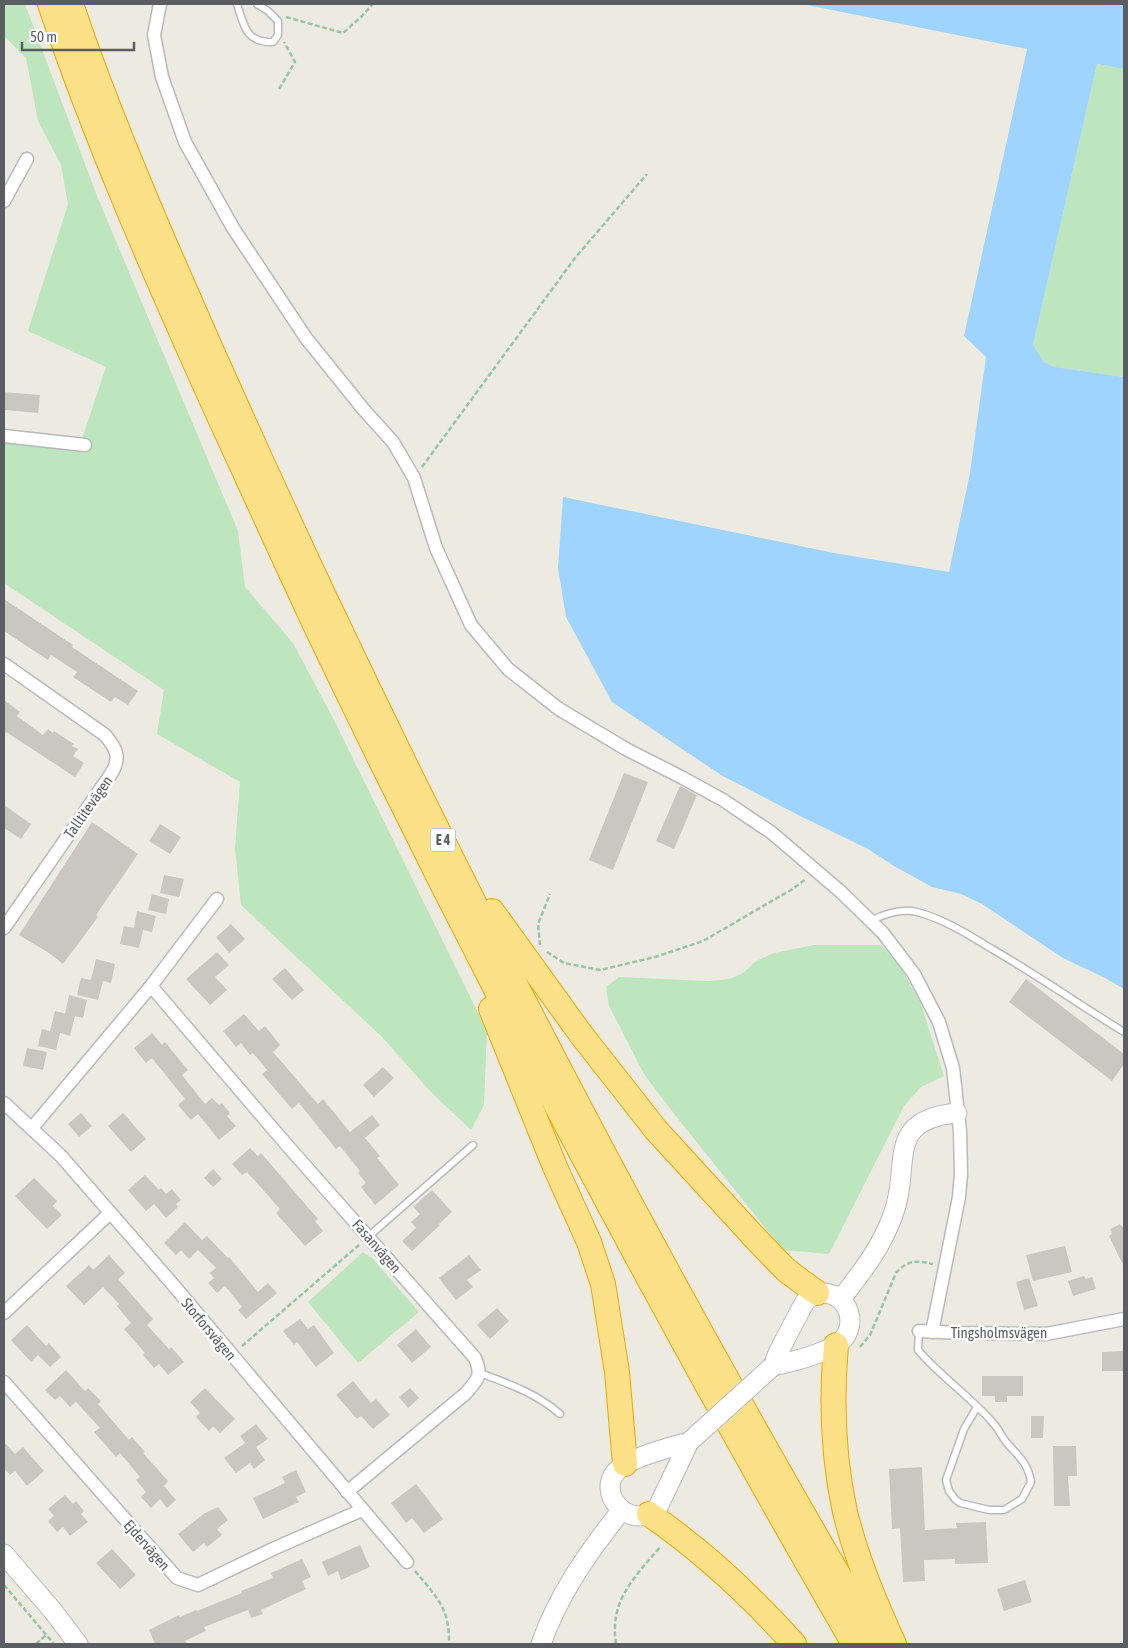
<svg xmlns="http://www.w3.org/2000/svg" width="1128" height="1648" font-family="'Asap Condensed',sans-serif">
  <rect width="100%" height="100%" fill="#edebe1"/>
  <!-- green -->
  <g fill="#bde5be">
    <path d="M4,4H25L97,196L238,531L245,587L293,643L335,722L487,1031L484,1105L471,1130L430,1091L382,1037L241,905L235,848L240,782L157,734L164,690L4,583V431L82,439L106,367L28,331L68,204L61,165L38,121L26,58L4,36Z"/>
    <path d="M1097,64L1124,69V377L1055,367L1044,362L1033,345Z"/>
    <path d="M814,945H881L901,968L921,1004L944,1076L921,1087L904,1106L829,1254L783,1250L675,1115L644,1074L609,1006L606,987L619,977L708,981L730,979L743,973L756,961L774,953Z"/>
    <path d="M363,1252L372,1258L419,1312L358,1363L308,1302Z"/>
  </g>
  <!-- water -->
  <path fill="#9fd4ff" d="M802,4H1124V69L1097,64L1033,345L1044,362L1055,367L1124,377V989L1105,978L1063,958L982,904L961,894L932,887L894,866L868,849L800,816L721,775L612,702L566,617L558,568L563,497L834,553L949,572L970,473L986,357L964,336L1027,49Z"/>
  <!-- building -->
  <g fill="#cac7c1">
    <path d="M4,392L40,395L38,413L5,410Z"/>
    <path d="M4,599L73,645L72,647L138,691L128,705L115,697L111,702L73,677L77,672L51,655L48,660L4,631Z"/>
    <path d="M4,700L20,712L17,716L43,735L48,729L53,733L54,731L74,744L72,746L78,749L73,756L84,763L75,777L6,732L4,736Z"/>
    <path d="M624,773L648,782L613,870L589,860Z"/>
    <path d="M680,786L697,795L674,849L656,841Z"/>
    <path d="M4,805L31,824L21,839L4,828Z"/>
    <path d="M92,822L138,854L96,915L98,917L63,964L49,953L19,935Z"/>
    <path d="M160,824L181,837L170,854L149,841Z"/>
    <path d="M164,875L184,879L179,897L160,893Z"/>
    <path d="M152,894L169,899L166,914L148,910Z"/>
    <path d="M137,911L156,916L152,932L143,930L139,948L120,944L124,926L134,928Z"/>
    <path d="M231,924L245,939L229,953L216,937Z"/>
    <path d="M217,952L229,965L215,977L227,990L210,1005L186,979Z"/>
    <path d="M96,959L115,964L111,983L103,981L98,1000L77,995L81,978L91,980Z"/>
    <path d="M285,968L304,990L292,1000L272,979Z"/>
    <path d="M1026,979L1124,1054V1064L1112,1081L1009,1002Z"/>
    <path d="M69,995L87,1000L83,1018L65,1014Z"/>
    <path d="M55,1011L75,1016L70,1036L60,1033L56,1050L38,1046L42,1029L50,1031Z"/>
    <path d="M244,1014L259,1031L265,1026L280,1045L273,1052L318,1104L323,1099L350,1132L372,1115L380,1125L365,1138L380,1156L377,1158L399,1185L375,1205L361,1187L366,1183L358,1173L360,1171L340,1146L336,1149L299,1103L292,1109L262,1074L267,1070L253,1053L250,1055L241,1043L236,1047L223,1031Z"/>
    <path d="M152,1033L162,1045L165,1042L188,1070L182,1075L205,1104L212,1098L219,1105L222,1103L230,1113L227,1116L236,1126L219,1140L198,1114L191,1120L178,1105L185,1099L152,1058L146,1063L134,1048Z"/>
    <path d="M27,1048L47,1052L43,1070L23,1066Z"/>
    <path d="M383,1067L394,1078L374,1097L363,1085Z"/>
    <path d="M81,1113L92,1126L79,1137L68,1124Z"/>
    <path d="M123,1113L146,1139L131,1152L108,1126Z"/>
    <path d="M250,1148L258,1156L261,1153L318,1219L315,1221L323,1231L305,1246L276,1213L280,1209L247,1172L242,1175L232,1164Z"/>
    <path d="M213,1169L222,1179L213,1187L204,1178Z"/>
    <path d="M145,1175L159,1190L161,1188L166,1194L172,1189L181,1200L176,1204L178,1207L166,1218L154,1204L146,1211L128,1190Z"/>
    <path d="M34,1178L57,1201L53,1206L62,1215L47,1229L15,1196Z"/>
    <path d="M432,1190L452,1212L439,1224L440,1225L412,1251L402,1241L416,1228L411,1222L420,1214L413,1207Z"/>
    <path d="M185,1222L202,1240L207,1236L228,1258L229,1257L258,1292L268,1283L277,1293L246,1319L238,1310L242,1307L225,1286L217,1293L208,1283L214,1278L210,1273L216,1268L198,1250L189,1259L181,1250L176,1255L164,1243Z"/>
    <path d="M1120,1224L1124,1229V1267L1109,1236L1112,1234L1110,1229Z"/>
    <path d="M1065,1246L1072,1272L1033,1281L1026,1255Z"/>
    <path d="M109,1255L125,1273L118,1279L153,1319L147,1325L169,1349L171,1347L184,1362L168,1375L159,1364L154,1368L143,1355L145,1353L124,1329L131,1323L117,1306L119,1304L103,1287L84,1305L66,1286L89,1265L93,1270Z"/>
    <path d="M469,1255L481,1270L467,1280L473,1287L456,1300L439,1278Z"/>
    <path d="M1084,1276L1086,1279L1092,1277L1096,1289L1073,1296L1068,1281Z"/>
    <path d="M1029,1278L1038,1306L1024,1310L1016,1282Z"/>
    <path d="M497,1308L509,1321L490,1339L477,1325Z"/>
    <path d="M300,1319L308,1329L314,1325L334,1353L316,1367L297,1342L294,1345L283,1331Z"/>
    <path d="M27,1325L46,1346L49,1343L61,1357L50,1367L38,1355L31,1362L11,1340Z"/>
    <path d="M416,1329L431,1347L412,1363L397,1345Z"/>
    <path d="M1124,1351V1371H1102V1352Z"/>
    <path d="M66,1370L85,1391L88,1388L101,1401L98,1404L129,1440L132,1437L145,1452L143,1453L168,1481L164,1486L176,1500L167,1508L160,1499L151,1508L141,1497L146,1492L136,1480L140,1477L120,1453L116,1457L94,1432L100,1428L76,1402L70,1407L60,1396L55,1400L45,1390Z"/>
    <path d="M982,1376H1023V1396H1007V1402H995V1396H982Z"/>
    <path d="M353,1381L371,1403L376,1399L390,1415L373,1429L361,1416L357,1419L336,1395Z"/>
    <path d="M205,1388L235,1419L220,1433L213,1426L209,1431L196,1417L200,1413L190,1402Z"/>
    <path d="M410,1388L419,1398L408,1408L399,1397Z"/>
    <path d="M1031,1416H1044L1043,1438H1031Z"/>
    <path d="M256,1424L268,1439L256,1447L265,1460L254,1469L250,1463L236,1473L224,1458L245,1443L240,1436Z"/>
    <path d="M4,1442L15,1454L23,1447L44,1471L27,1486L15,1471L10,1475L4,1468Z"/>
    <path d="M1053,1446H1076L1077,1476H1068L1070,1506H1054Z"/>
    <path d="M922,1467L925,1530L957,1528L956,1523L986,1522L988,1563L955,1564V1559L924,1560L925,1581L903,1582L900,1528L892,1529L889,1469Z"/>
    <path d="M296,1470L306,1492L296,1497L299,1502L263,1519L253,1498L285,1483L282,1477Z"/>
    <path d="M416,1484L443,1519L424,1533L412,1518L406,1523L391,1503Z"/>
    <path d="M65,1495L73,1504L76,1501L84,1511L81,1514L88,1522L70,1536L63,1527L57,1532L48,1521L54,1516L48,1509Z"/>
    <path d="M218,1507L228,1520L217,1529L222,1535L207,1547L204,1543L193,1552L178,1534L205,1513Z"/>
    <path d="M360,1545L370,1567L341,1580L338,1571L328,1576L322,1562Z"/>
    <path d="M112,1549L136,1575L120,1589L96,1563Z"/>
    <path d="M302,1559L311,1577L302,1581L306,1589L261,1610L263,1614L251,1618L248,1610L204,1627L206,1631L185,1641L187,1644H155L149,1630L179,1615L180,1617L196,1610L197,1611L242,1593L241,1591L273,1578L271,1573Z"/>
    <path d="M1025,1580L1032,1602L1004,1611L997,1589Z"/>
  </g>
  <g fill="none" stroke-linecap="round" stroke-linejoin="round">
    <defs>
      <g id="lane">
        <path d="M237,4C244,26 246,43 273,42L278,35V21L268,11L257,4"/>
        <path d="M870,921C884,914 901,908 917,912C944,919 969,935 992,949C1037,975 1080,1005 1124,1032"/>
        <path d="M369,1236L473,1145"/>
        <path d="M919,1331L918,1350C941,1377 971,1397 994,1424C999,1430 1002,1437 1007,1443C1019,1457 1028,1463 1031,1482L1022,1499L1004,1510H989L960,1503L955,1499L949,1491L946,1480L964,1429L977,1407"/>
        <path d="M480,1373C509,1384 536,1393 560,1414"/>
      </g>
      <g id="street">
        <path d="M160,4L154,35L162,77L185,142L233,228L306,338L364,410L393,442L414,478L436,548L471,625L508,669L559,709L626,749L683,778L723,800L772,833L841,892L883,933L914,974L939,1022L953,1068L960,1131L961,1174L959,1197L932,1332"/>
        <path d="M4,201L27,159"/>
        <path d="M4,436L85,445"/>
        <path d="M4,664L105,735C117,749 121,758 111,774L4,928"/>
        <path d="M151,986L286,1144L475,1358C483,1377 477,1380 465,1394L347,1492"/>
        <path d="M4,1103L61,1156L169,1280L407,1562"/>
        <path d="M32,1128L151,986L217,899"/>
        <path d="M4,1313L110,1213"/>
        <path d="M919,1331L962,1333L1046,1334L1124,1319"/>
        <path d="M4,1382L177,1578L198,1585L275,1548L362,1510"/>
      </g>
      <g id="secondary">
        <path d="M817,1293C851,1290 861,1330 836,1345C820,1355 791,1362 773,1366L779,1351L801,1309L806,1300Z"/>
        <path d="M841,1299C863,1270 880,1250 893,1215C912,1165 883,1120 957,1113"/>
        <path d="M689,1442L658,1507C632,1535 591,1491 620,1468C631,1458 673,1446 689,1442Z"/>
        <path d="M4,1554L53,1611L78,1644"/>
        <path d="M541,1644C558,1595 589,1551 621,1511"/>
      </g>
      <g id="highway">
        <path d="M50,4C96,140 154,272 213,403C248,479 282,554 317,629C482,974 662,1313 854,1644"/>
        <path d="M71,4C98,85 131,165 165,244C216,362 269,479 324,596C493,953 678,1304 879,1644"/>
        <path d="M492,911L580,1033L656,1130L756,1239L786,1270L817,1293"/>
        <path d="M491,1009L555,1167L589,1242L603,1284L617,1372L625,1464"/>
        <path d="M836,1345C831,1401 833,1457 845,1512C856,1557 874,1601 894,1644"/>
        <path d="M649,1514C703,1551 750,1595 794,1644"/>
      </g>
    </defs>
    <!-- lane casing -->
    <use href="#lane" stroke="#b7b9be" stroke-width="9"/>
    <!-- street casing -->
    <use href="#street" stroke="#b7b9be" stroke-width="15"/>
    <!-- secondary casing -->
    <use href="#secondary" stroke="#b5b8be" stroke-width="21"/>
    <!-- highway casing -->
    <use href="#highway" stroke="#eea600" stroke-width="26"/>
    <!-- path -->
    <g stroke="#96c6a4" stroke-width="2.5" stroke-dasharray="5 2.5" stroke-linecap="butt">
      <path d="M286,17L343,33L362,16L373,4"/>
      <path d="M279,89L295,62L284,42"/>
      <path d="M422,467L575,258L647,174"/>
      <path d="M540,945L538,924L550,894"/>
      <path d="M547,952L564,963L600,970L655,957L703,941L791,890L806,879"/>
      <path d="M242,1346L359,1245"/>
      <path d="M860,1347L870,1335L896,1273C907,1260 917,1260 933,1264"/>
      <path d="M415,1571C437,1597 450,1609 449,1644"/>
      <path d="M4,1585L54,1644"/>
      <path d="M36,1644L46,1635"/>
      <path d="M616,1644C609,1600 635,1577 661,1546"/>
    </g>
    <!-- lane -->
    <use href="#lane" stroke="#fff" stroke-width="6"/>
    <!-- street -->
    <use href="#street" stroke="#fff" stroke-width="12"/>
    <!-- secondary -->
    <use href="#secondary" stroke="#fff" stroke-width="19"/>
    <!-- highway -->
    <use href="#highway" stroke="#fde188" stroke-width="24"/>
    <defs>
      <path id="secondary-bridge" d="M689,1442L773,1366"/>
    </defs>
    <!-- secondary-bridge casing -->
    <use href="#secondary-bridge" stroke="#b5b8be" stroke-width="21" stroke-linecap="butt"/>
    <!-- secondary-bridge -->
    <use href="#secondary-bridge" stroke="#fff" stroke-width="19"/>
  </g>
  <g text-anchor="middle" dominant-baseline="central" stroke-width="5" stroke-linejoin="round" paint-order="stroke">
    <!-- shield labels -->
    <rect fill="#fff" stroke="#8c8e91" stroke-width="1" x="430.5" y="828.5" width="25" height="23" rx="4"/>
    <g font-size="14" font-weight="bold" fill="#5a5e62">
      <text x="443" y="840">E 4</text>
    </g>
    <!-- street labels -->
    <g font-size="15" fill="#5a5e62" stroke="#fff">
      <text transform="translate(88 807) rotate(-55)">Talltitevägen</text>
      <text transform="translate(377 1246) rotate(49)">Fasanvägen</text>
      <text transform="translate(209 1329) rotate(50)">Storforsvägen</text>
      <text x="999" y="1332">Tingsholmsvägen</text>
      <text transform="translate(147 1545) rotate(49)">Ejdervägen</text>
    </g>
  </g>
  <!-- border -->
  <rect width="1128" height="1648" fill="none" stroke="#5a5e62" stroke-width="10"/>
  <!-- scale -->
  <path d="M22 42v8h112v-8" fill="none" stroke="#5a5e62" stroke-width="2.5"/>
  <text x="30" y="42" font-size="15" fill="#5a5e62" stroke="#ffffff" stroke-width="4" paint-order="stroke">50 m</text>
</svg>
